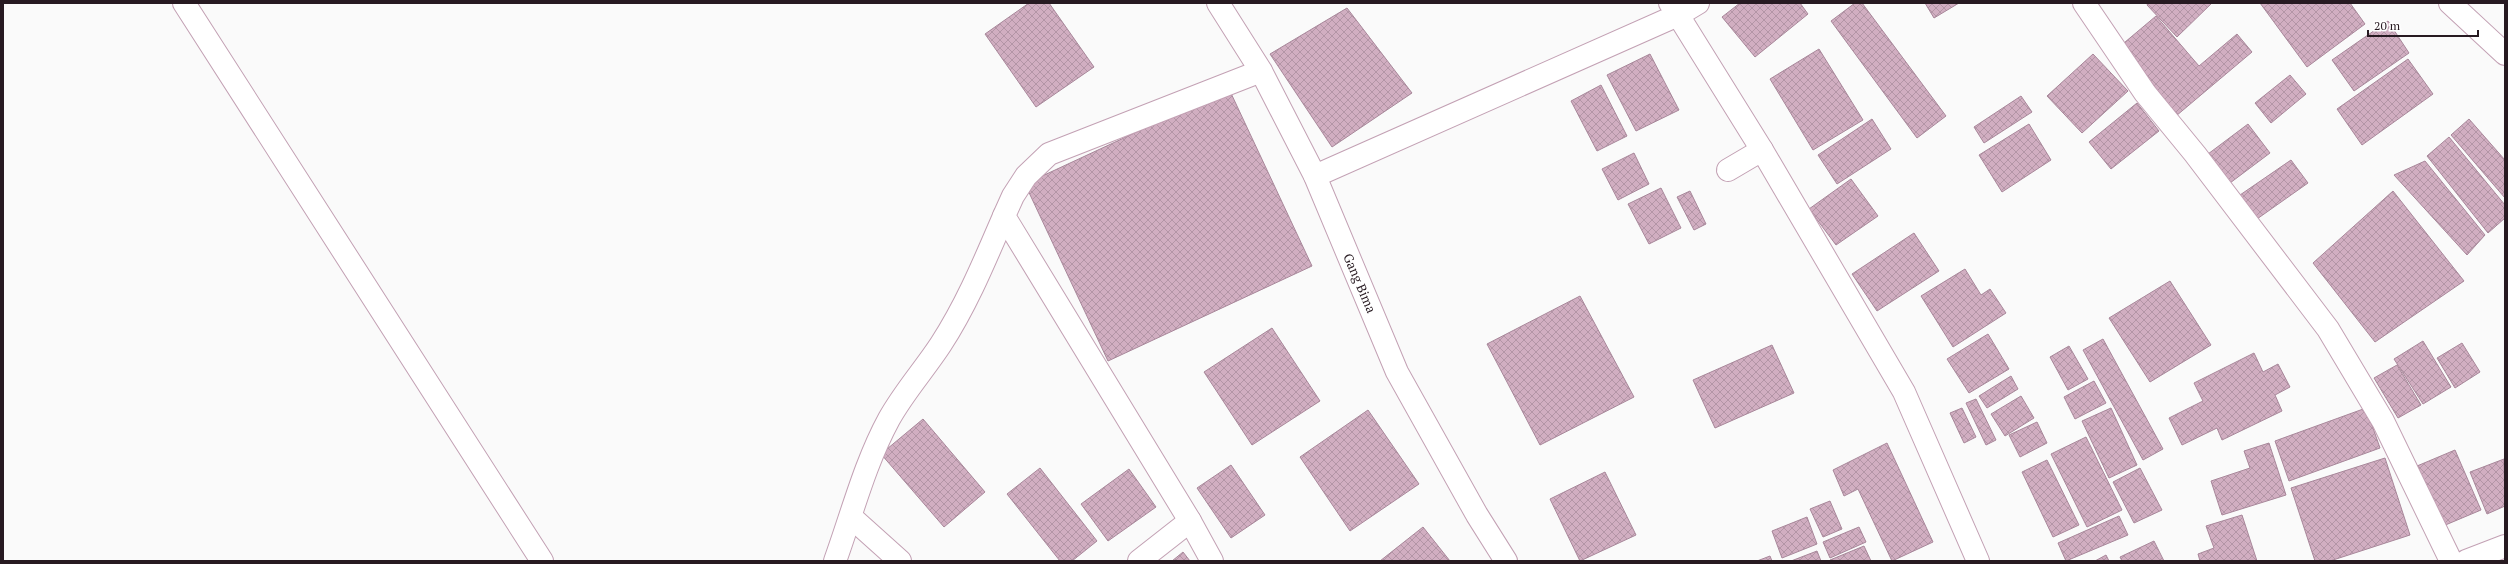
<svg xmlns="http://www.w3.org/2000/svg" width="2508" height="564" font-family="'PT Serif',serif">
  <defs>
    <pattern id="building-cross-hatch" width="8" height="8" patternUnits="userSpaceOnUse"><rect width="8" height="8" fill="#d1aec1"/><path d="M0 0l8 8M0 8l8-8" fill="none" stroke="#b395a6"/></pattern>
  </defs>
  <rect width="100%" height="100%" fill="#fafafa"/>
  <!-- building -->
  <g fill="url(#building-cross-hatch)" stroke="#a8879a">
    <path d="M1029,3H1049L1094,67L1036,107L985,34Z"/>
    <path d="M1740,3H1800L1808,14L1755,57L1722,17Z"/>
    <path d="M1855,3H1862L1946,116L1917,138L1831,21Z"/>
    <path d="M1925,3H1959L1934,18Z"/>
    <path d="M2148,3H2212L2177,37L2147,5Z"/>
    <path d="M2260,3H2350L2365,24L2307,67Z"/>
    <path d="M1347,8L1412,93L1332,147L1270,54Z"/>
    <path d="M2156,16L2199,66L2237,34L2252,52L2176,116L2118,48Z"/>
    <path d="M2388,21L2409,53L2354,91L2332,60Z"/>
    <path d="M1819,49L1863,120L1813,150L1770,79Z"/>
    <path d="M1650,54L1679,110L1636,131L1607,75Z"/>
    <path d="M2093,54L2128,91L2082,133L2047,96Z"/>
    <path d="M2408,59L2433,94L2362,145L2337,109Z"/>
    <path d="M2290,75L2306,94L2271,123L2255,103Z"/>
    <path d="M1601,85L1627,136L1597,151L1571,101Z"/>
    <path d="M1229,89L1312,266L1108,361L1025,184Z"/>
    <path d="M2021,96L2032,112L1984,143L1974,127Z"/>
    <path d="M2137,103L2159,131L2111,169L2089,142Z"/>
    <path d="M1872,119L1891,149L1837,184L1818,155Z"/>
    <path d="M2469,119L2505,160V198L2451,135Z"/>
    <path d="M2029,124L2051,160L2002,192L1979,155Z"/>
    <path d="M2248,124L2270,153L2230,183L2208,154Z"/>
    <path d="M2449,137L2505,205V218L2488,233L2427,156Z"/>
    <path d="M1634,153L1649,184L1618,200L1602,169Z"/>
    <path d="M2291,160L2308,183L2257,219L2240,195Z"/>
    <path d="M2425,161L2485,235L2467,255L2394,175Z"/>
    <path d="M1851,179L1878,216L1836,245L1809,209Z"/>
    <path d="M1661,188L1681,228L1649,244L1628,204Z"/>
    <path d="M1690,191L1706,224L1694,230L1677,197Z"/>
    <path d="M2393,191L2464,281L2375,342L2313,263Z"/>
    <path d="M1914,233L1939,271L1877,311L1852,274Z"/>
    <path d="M1965,269L1981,295L1990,289L2006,313L1953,347L1921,296Z"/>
    <path d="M2170,281L2211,345L2150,382L2109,318Z"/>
    <path d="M1580,296L1634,397L1540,445L1487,344Z"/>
    <path d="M1272,328L1320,401L1252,445L1204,372Z"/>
    <path d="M1988,334L2009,369L1969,393L1947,359Z"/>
    <path d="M2103,339L2163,449L2143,460L2083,350Z"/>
    <path d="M2423,341L2451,387L2423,404L2394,359Z"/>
    <path d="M2462,343L2480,372L2455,388L2437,358Z"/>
    <path d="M1772,345L1794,393L1715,428L1693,380Z"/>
    <path d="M2069,346L2088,379L2068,390L2050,357Z"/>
    <path d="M2254,353L2263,372L2278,364L2290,387L2275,395L2282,411L2222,440L2217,428L2182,445L2169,418L2203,401L2194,383Z"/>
    <path d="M2397,365L2421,405L2398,418L2374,378Z"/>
    <path d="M2011,376L2018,389L1987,408L1979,396Z"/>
    <path d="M2094,381L2106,403L2075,419L2064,397Z"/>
    <path d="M2021,396L2034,418L2005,436L1991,414Z"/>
    <path d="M1976,399L1996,440L1986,445L1966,403Z"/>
    <path d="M1962,408L1976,437L1964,443L1950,413Z"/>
    <path d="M2111,408L2137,465L2109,478L2082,421Z"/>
    <path d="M2366,408L2380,448L2289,481L2275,441Z"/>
    <path d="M1368,410L1419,484L1350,531L1300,457Z"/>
    <path d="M923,419L985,492L944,527L881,454Z"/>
    <path d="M2037,422L2047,443L2020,457L2009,435Z"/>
    <path d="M2086,437L2122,510L2087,527L2051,454Z"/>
    <path d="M1887,443L1933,542L1892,561L1858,489L1844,496L1833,470Z"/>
    <path d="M2269,443L2286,495L2222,515L2211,481L2250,468L2244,451Z"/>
    <path d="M2455,450L2481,510L2443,526L2417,466Z"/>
    <path d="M2385,458L2410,535L2330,561H2315L2291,488Z"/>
    <path d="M2504,459L2505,506L2487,514L2470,472Z"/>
    <path d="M2047,460L2079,525L2053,537L2022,472Z"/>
    <path d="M1231,465L1265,515L1231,538L1197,488Z"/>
    <path d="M1040,468L1097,541L1072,561H1060L1007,494Z"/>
    <path d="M2140,468L2162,510L2134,523L2113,482Z"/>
    <path d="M1129,469L1156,507L1108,541L1081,504Z"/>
    <path d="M1605,472L1636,535L1580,561L1550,499Z"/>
    <path d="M1830,501L1842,529L1823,537L1810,509Z"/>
    <path d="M2242,515L2257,561H2200L2198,554L2214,548L2206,526Z"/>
    <path d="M2119,516L2128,535L2066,561L2058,543Z"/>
    <path d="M1807,517L1817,544L1782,558L1772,531Z"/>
    <path d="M1423,527L1450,561H1380Z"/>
    <path d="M1859,527L1866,542L1830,558L1823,542Z"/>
    <path d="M2154,541L2164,561H2122L2120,557Z"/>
    <path d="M1864,546L1871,561H1830V560Z"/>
    <path d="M1817,551L1821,561H1791Z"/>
    <path d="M1183,552L1190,561H1172Z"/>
    <path d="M2106,555L2109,561H2095Z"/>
    <path d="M1770,556L1772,561H1757Z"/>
  </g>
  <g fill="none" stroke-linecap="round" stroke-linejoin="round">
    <defs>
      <g id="street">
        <path d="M184,3L542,561"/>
        <path d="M1218,3L1261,71L1315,176L1397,372L1477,515L1506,561"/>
        <path d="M1698,3L1678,15L1762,150L1904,392L1978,561"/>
        <path d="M2084,3L2145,93L2195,154L2328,329L2383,421L2451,561"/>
        <path d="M2450,3L2505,54"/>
        <path d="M1728,170L1762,150"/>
        <path d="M1315,176L1678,15L1670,3"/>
        <path d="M851,517L900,561"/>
        <path d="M835,561C852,514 865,463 889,419C904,392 924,370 941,344C967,304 985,260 1004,216"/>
        <path d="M1139,561L1190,521"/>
        <path d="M1212,561L1190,521L1004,216L1013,196L1026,176L1049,154L1261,71"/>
        <path d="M2466,561L2505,546"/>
      </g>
    </defs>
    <!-- street casing -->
    <use href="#street" stroke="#c3a1b4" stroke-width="24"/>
    <!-- street -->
    <use href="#street" stroke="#fff" stroke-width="22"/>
  </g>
  <g text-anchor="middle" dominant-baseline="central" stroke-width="3.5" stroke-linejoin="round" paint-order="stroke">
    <!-- street labels -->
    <g font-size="13" fill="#271a21" stroke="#fff">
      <text transform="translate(1360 283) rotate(67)">Gang Bima</text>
    </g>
  </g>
  <!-- border -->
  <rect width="2508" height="564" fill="none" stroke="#271a21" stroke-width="8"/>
  <!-- scale -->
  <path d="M2368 30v6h110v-6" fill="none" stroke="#271a21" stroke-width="2"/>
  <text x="2374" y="30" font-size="12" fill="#271a21" stroke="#ffffff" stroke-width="3" paint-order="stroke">20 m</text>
</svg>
